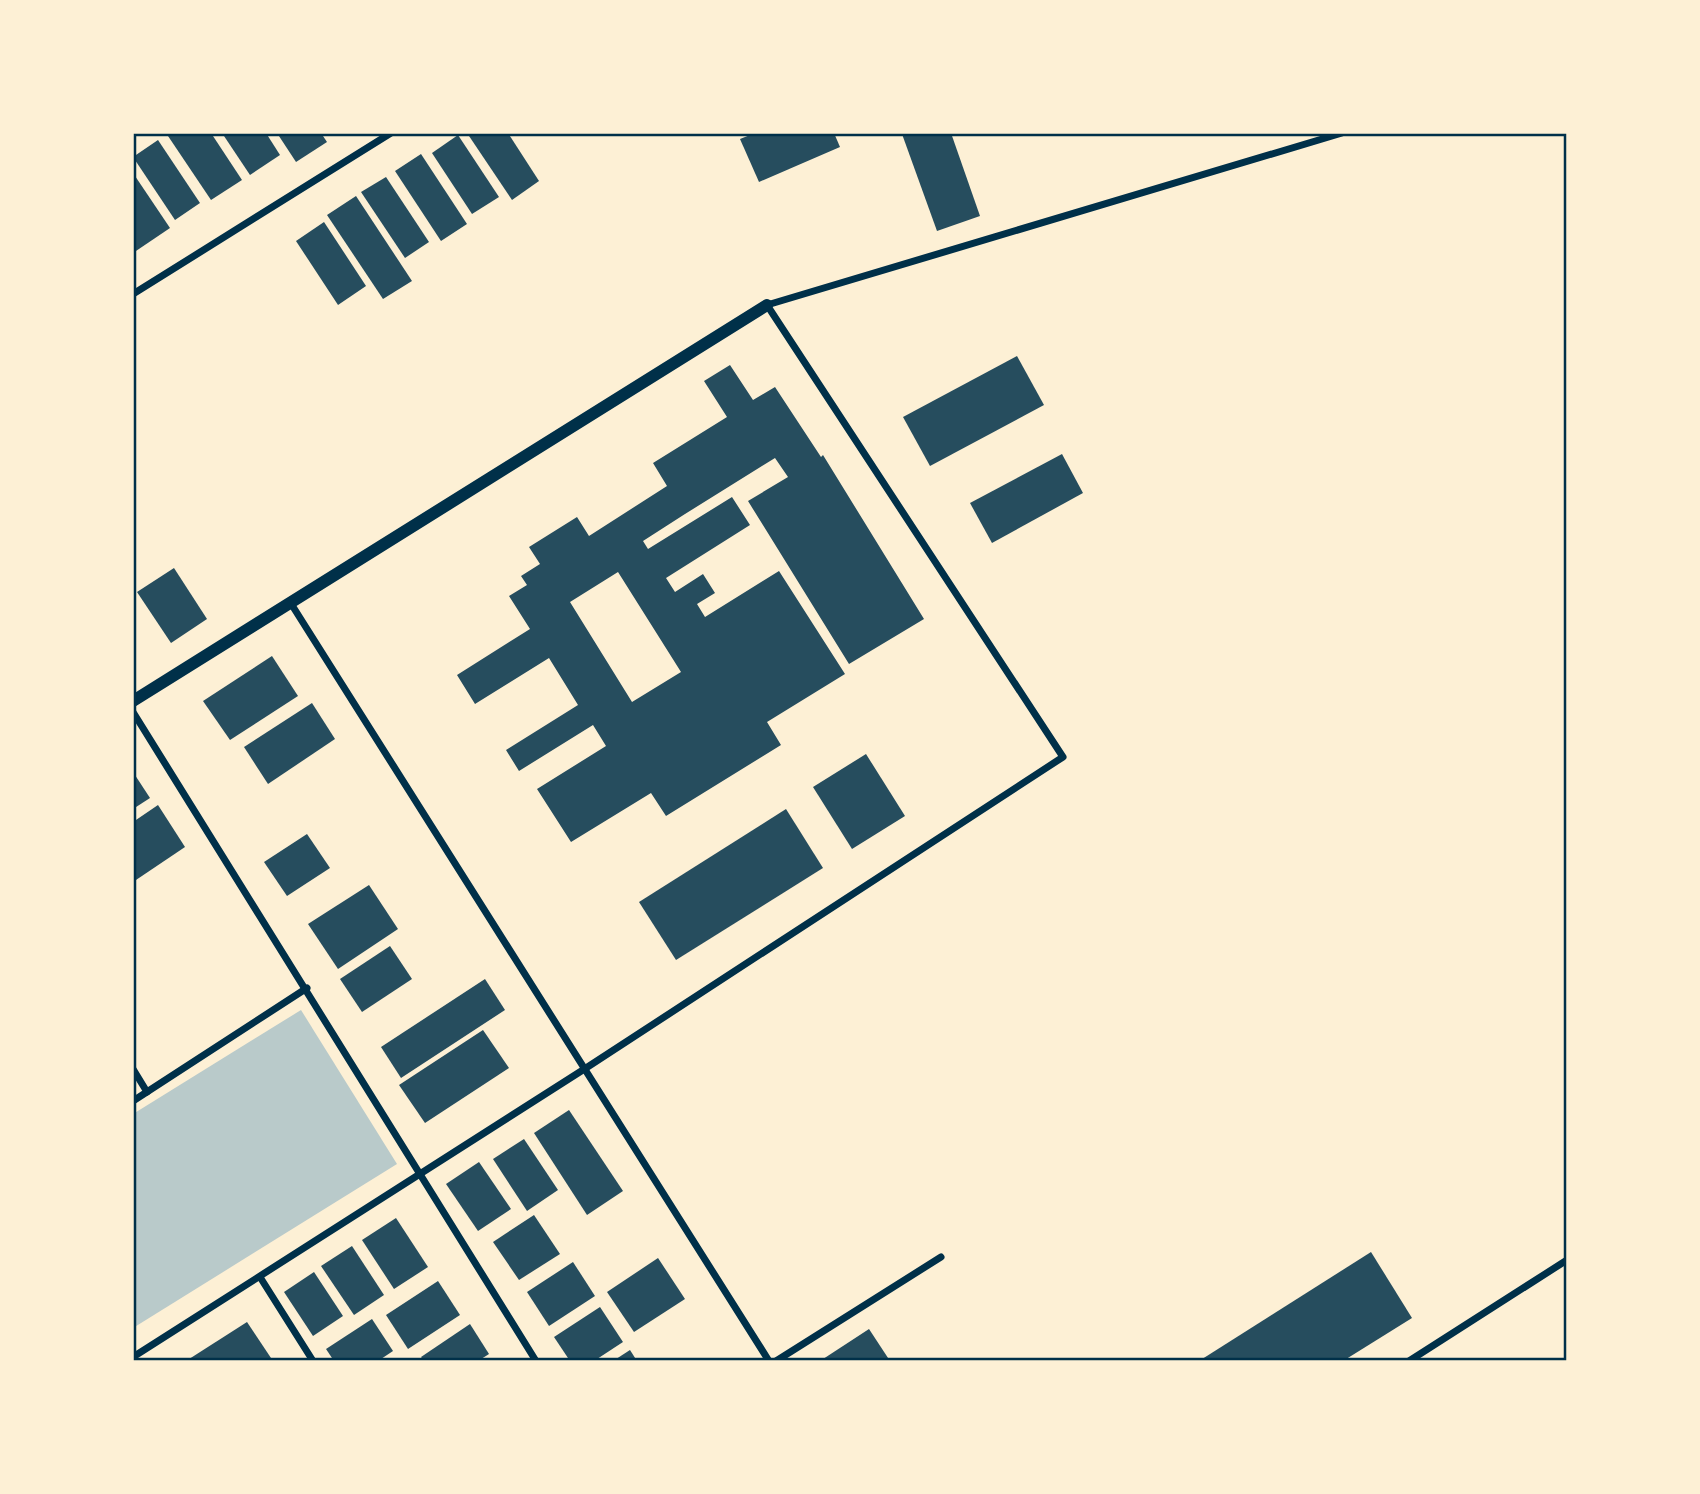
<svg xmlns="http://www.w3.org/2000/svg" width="1700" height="1494" font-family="Lato,sans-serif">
  <rect width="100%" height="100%" fill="#fdf0d5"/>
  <!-- green -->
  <path fill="#b9caca" d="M301,1010L397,1164L133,1328V1114Z"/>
  <!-- building -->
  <g fill="#264d5e" fill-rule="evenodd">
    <path d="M173,133H211L242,180L211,200L168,136Z"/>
    <path d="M222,133H266L280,155L250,175Z"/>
    <path d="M277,133H321L327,142L296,162Z"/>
    <path d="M467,133H508L539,181L512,200Z"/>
    <path d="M755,133H834L840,147L759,182L740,139Z"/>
    <path d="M951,133L980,216L937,231L902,134Z"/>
    <path d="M458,135L499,197L472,214L432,153Z"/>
    <path d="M158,140L200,203L175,220L133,157Z"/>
    <path d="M421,154L467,224L441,241L395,171Z"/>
    <path d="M133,173L170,228L133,253Z"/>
    <path d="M386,177L429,242L405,258L361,192Z"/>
    <path d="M356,196L412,281L383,299L327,215Z"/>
    <path d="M324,222L366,286L338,305L296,241Z"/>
    <path d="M1017,356L1044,405L930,466L903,417Z"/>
    <path d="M730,365L753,400L775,387L821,457L823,455L924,619L849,664L748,501L788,477L775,458L685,514L643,541L648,549L732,497L750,525L666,578L675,592L703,574L715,593L697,604L705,617L779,571L845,674L767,722L781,745L666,816L651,793L571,842L537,789L606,746L593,725L519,771L506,750L578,705L549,658L475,704L457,675L530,629L509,596L527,585L521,576L540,564L529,547L577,517L589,536L667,486L653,463L727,417L704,381ZM618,572L681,672L632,702L570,602Z"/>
    <path d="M1062,454L1083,493L992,543L970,503Z"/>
    <path d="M174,568L207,619L171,643L137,592Z"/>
    <path d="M272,656L298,696L230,740L203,701Z"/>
    <path d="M312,703L335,739L268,784L244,747Z"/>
    <path d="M866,754L905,816L852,849L813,787Z"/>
    <path d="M133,772L150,798L133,809Z"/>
    <path d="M158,805L185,847L133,882V822Z"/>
    <path d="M786,809L823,868L676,960L639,902Z"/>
    <path d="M307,834L330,868L287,896L264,862Z"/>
    <path d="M369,885L398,929L338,969L308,924Z"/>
    <path d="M390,946L412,979L362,1012L340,979Z"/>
    <path d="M485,979L505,1010L401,1078L381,1047Z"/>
    <path d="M483,1030L509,1068L425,1123L399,1085Z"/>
    <path d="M569,1110L623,1191L587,1215L534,1133Z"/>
    <path d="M524,1139L558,1190L527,1211L493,1159Z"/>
    <path d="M479,1162L511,1209L478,1231L446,1184Z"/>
    <path d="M534,1215L560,1254L519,1280L493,1242Z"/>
    <path d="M396,1218L428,1267L394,1289L362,1240Z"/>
    <path d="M352,1246L384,1295L354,1315L321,1266Z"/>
    <path d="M1371,1252L1412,1318L1343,1361H1199Z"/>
    <path d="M658,1258L685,1299L634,1332L607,1292Z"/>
    <path d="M573,1262L595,1296L549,1326L527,1292Z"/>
    <path d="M314,1272L343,1316L313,1336L284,1292Z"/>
    <path d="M438,1281L460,1315L408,1349L386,1315Z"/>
    <path d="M600,1307L623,1342L594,1361H570L554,1337Z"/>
    <path d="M372,1319L393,1351L378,1361H334L326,1349Z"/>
    <path d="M247,1322L273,1361H186Z"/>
    <path d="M470,1324L489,1354L478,1361H424L421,1357Z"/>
    <path d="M869,1329L890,1361H820Z"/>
    <path d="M630,1350L637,1361H613Z"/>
  </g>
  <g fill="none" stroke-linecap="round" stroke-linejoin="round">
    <!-- minor -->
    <g stroke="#003049" stroke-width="7">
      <path d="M133,294L391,133"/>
      <path d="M290,602L769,1361"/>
      <path d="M133,712L536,1361"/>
      <path d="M133,1069L147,1092"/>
      <path d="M133,1101L307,988"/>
      <path d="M260,1277L313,1361"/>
      <path d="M133,1357L586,1068L1063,757L767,305L1342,133"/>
      <path d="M776,1361L941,1257"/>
      <path d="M1409,1361L1567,1260"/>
    </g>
    <!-- tertiary -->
    <path stroke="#003049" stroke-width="12" d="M133,701L767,305"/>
  </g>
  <!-- border -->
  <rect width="1700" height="1494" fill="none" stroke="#fdf0d5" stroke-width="270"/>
  <rect x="135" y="135" width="1430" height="1224" fill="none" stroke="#003049" stroke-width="2.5"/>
</svg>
